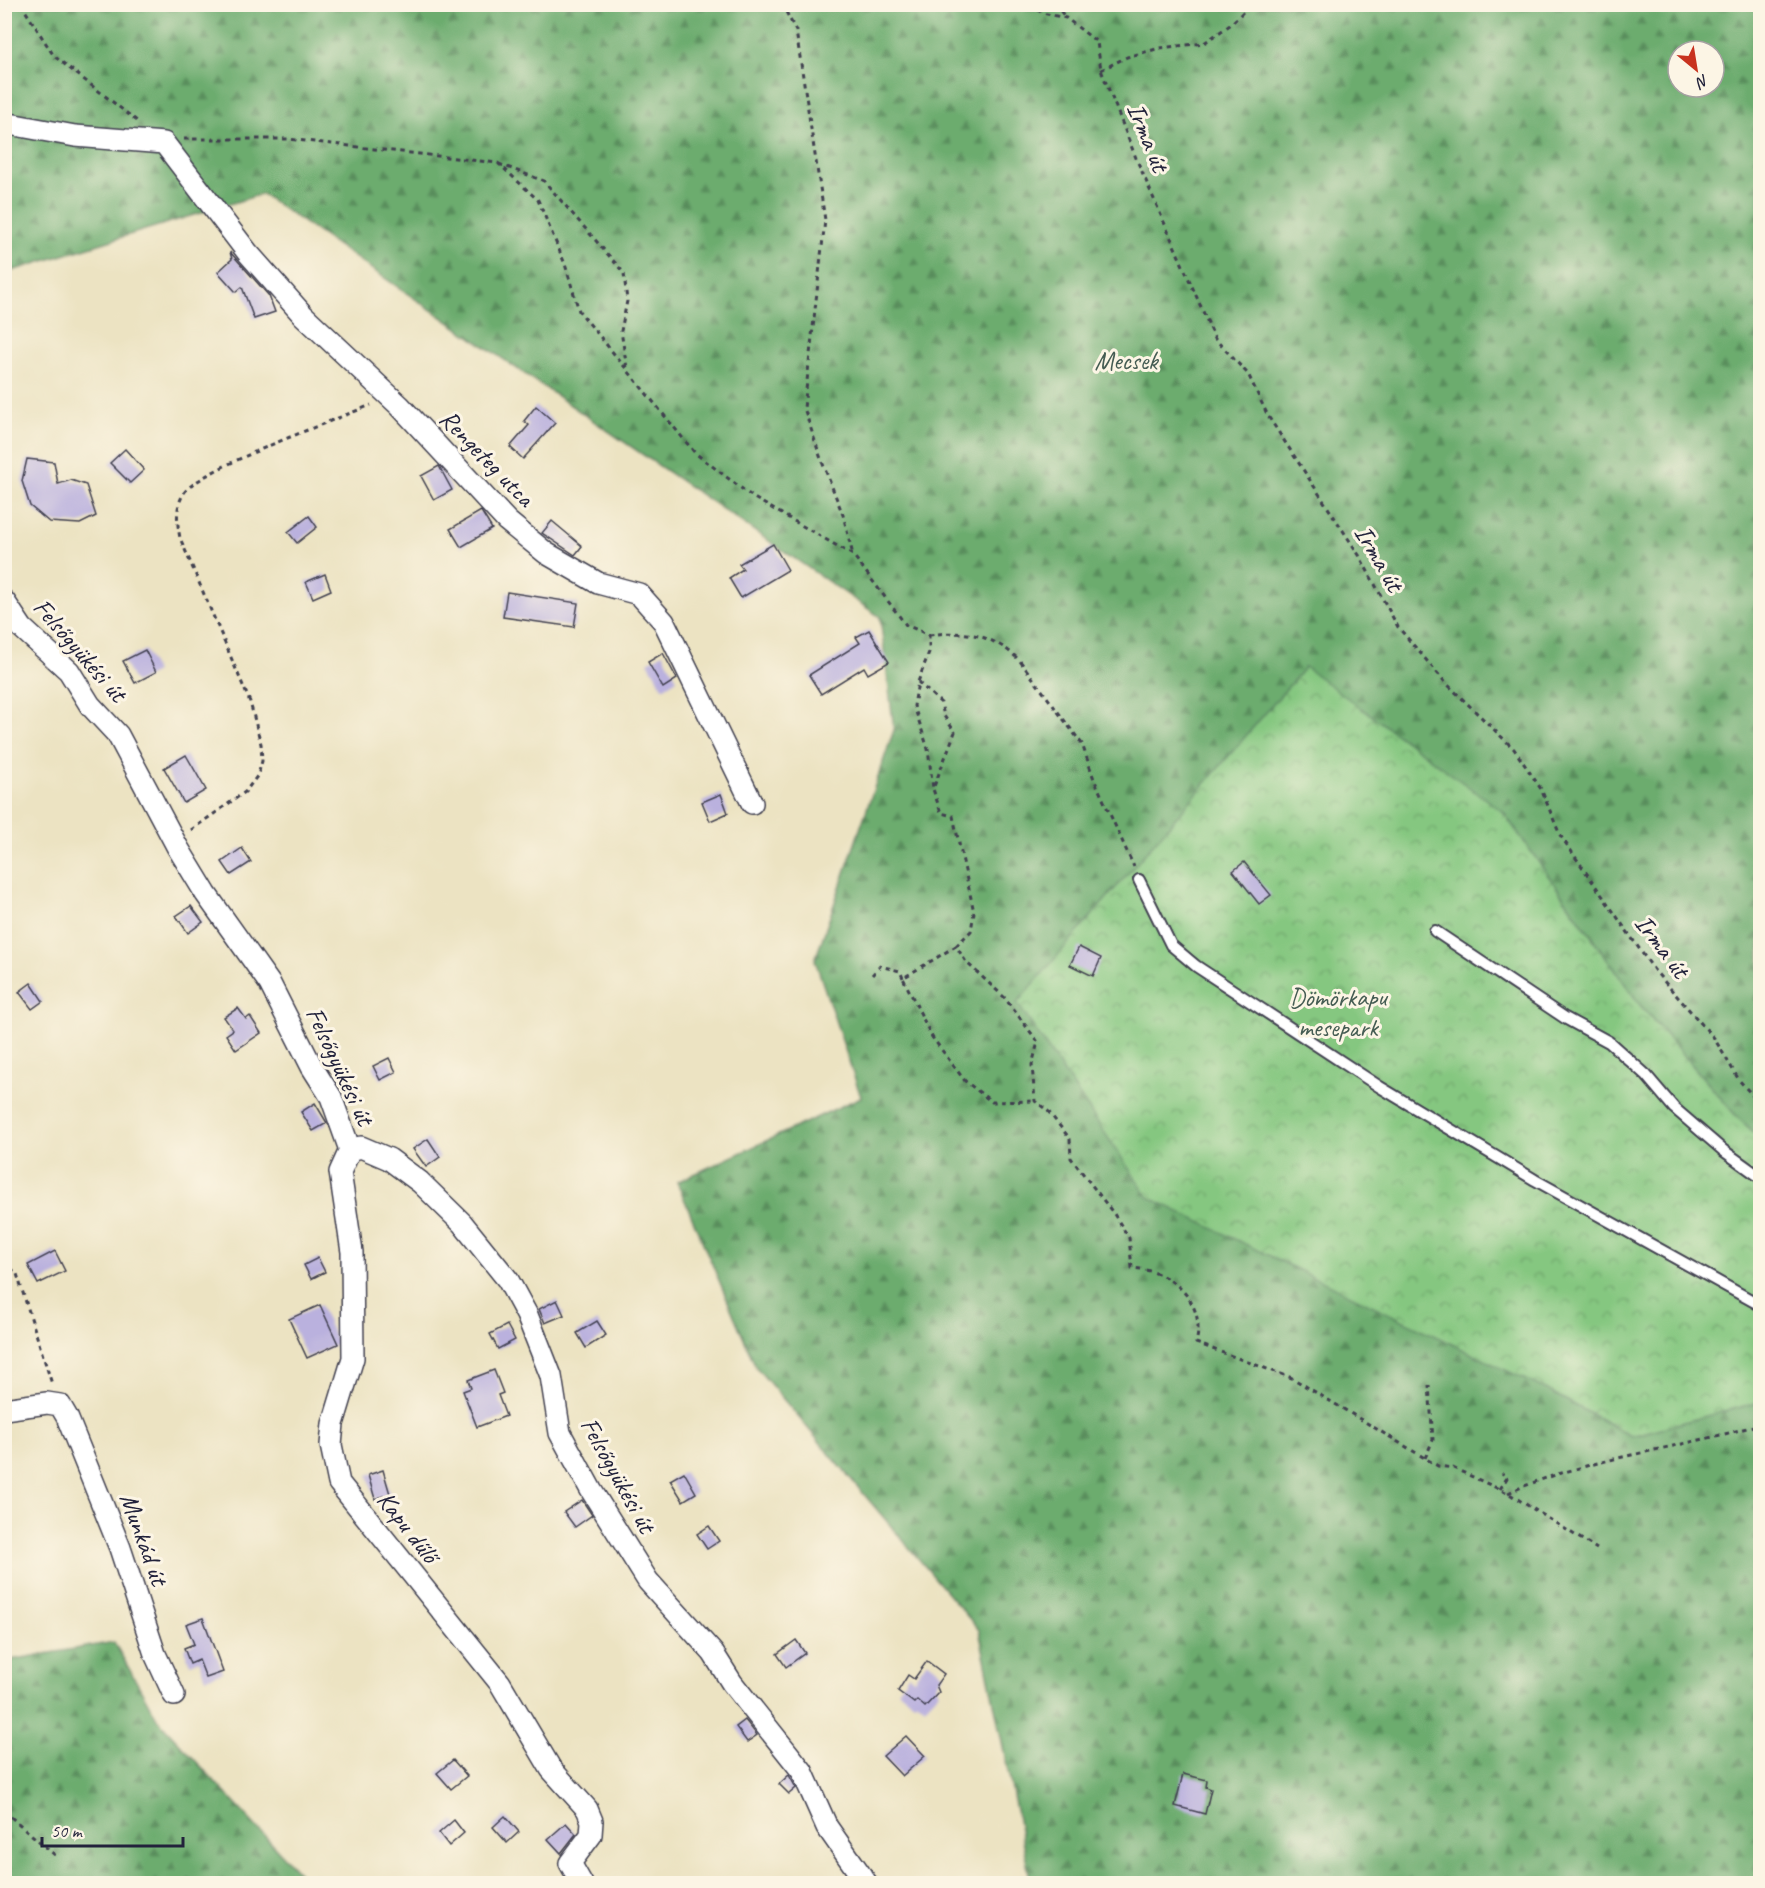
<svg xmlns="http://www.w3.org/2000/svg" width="1765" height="1888" font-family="Caveat,sans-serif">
  <defs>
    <pattern id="forest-firs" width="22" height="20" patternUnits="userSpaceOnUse" patternTransform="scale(1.5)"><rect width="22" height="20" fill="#6cac6e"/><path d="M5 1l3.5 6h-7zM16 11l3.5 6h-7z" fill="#588c5c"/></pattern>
    <pattern id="park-crowns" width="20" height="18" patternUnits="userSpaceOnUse" patternTransform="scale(1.5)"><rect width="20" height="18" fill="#85c780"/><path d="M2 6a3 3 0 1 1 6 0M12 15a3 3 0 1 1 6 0" fill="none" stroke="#6ca16a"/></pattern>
  </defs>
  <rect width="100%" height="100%" fill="#fcf5e5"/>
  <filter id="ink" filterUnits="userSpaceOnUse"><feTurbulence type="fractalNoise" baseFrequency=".0167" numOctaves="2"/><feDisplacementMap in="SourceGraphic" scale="12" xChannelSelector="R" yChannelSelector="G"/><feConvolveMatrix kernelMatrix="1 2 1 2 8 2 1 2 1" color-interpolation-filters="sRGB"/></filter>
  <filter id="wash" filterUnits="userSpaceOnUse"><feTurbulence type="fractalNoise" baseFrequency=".008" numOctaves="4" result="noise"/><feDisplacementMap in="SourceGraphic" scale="24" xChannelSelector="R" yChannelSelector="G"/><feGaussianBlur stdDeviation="1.35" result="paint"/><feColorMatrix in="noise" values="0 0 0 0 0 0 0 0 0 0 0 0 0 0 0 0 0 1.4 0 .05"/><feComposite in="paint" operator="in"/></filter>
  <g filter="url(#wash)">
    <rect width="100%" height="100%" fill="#ece3c2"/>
    <!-- forest -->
    <g fill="url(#forest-firs)" stroke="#476754" stroke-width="1.5" fill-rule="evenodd">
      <path d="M5,5H1760V1138L1737,1117L1640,1005L1503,812L1551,1392L1631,1436L1760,1402V1873L1754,1883H1031L979,1630L756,1367L677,1182L861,1097L815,960L894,730L880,617L262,194L5,273ZM1678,51H1714V87H1678Z"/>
      <path d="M114,1642L158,1720L308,1883H5V1661Z"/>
    </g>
    <!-- park -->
    <path fill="url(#park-crowns)" stroke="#54745e" stroke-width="1.5" d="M1305,667L1503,812L1640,1005L1737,1117L1760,1138V1402L1631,1436L1551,1392L1148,1197L1017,1003Z"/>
    <g id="blocks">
      <!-- building -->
      <g fill="#bab1de">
        <path d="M230,252L269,296L275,312L254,319L242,287L236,292L218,272L232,259Z"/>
        <path d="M536,406L555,423L523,459L510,447L529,425L524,421Z"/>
        <path d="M125,449L144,470L130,483L110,463Z"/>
        <path d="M27,459L54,462L58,484L71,480L86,485L96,516L80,524L49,522L30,506L22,481Z"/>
        <path d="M439,466L452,490L434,500L421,476Z"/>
        <path d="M481,511L492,529L461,547L450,529Z"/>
        <path d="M309,516L317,527L297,543L288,532Z"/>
        <path d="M552,521L582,546L575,555L542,533Z"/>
        <path d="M773,544L788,570L741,598L729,578L743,569L739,564Z"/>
        <path d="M325,574L331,590L313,598L306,582Z"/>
        <path d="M507,592L578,603L574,627L503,617Z"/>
        <path d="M869,630L889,662L868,674L864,667L821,694L809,675L860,643L856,637Z"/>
        <path d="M145,650L156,672L135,683L123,661Z"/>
        <path d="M663,653L677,679L663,688L648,662Z"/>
        <path d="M186,755L206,790L184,803L164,768Z"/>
        <path d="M721,794L728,813L710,821L702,802Z"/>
        <path d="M242,848L251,862L231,875L222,862Z"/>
        <path d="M1244,862L1271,895L1259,904L1233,871Z"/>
        <path d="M191,906L203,922L188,933L176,916Z"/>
        <path d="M1079,947L1101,958L1093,976L1070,965Z"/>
        <path d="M31,983L43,1001L32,1009L19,992Z"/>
        <path d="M238,1008L246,1019L250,1016L261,1033L236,1050L226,1035L233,1030L224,1017Z"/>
        <path d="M389,1058L396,1072L380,1080L373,1066Z"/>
        <path d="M315,1103L327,1123L313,1131L301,1112Z"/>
        <path d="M428,1139L440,1157L426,1167L413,1149Z"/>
        <path d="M55,1251L65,1271L38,1284L28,1265Z"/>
        <path d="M318,1258L325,1272L311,1279L304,1265Z"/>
        <path d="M557,1300L564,1315L545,1323L539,1309Z"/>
        <path d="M320,1305L338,1344L307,1358L289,1319Z"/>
        <path d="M597,1321L606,1335L586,1348L577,1333Z"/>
        <path d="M507,1325L515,1340L498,1349L490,1334Z"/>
        <path d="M494,1370L503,1393L498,1395L506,1416L477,1427L463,1391L471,1388L468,1380Z"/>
        <path d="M383,1470L390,1494L375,1499L368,1475Z"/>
        <path d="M684,1472L696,1493L683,1501L670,1480Z"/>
        <path d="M582,1500L592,1515L575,1527L564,1512Z"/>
        <path d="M709,1526L719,1541L707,1549L697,1534Z"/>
        <path d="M203,1618L223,1672L206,1678L199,1660L190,1664L184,1648L194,1644L186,1624Z"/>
        <path d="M796,1640L805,1653L786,1667L777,1654Z"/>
        <path d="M927,1661L944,1674L936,1685L939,1692L925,1707L917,1700L914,1703L898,1691L908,1675L914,1679Z"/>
        <path d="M745,1720L757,1735L747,1742L736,1727Z"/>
        <path d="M906,1736L925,1756L902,1776L883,1756Z"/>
        <path d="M453,1760L467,1776L451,1789L437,1773Z"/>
        <path d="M1183,1774L1207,1780L1206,1787L1211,1789L1205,1814L1175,1806Z"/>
        <path d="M789,1775L796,1788L789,1794L779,1784Z"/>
        <path d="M505,1816L519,1832L507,1843L493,1827Z"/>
        <path d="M454,1820L464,1833L449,1846L439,1833Z"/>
        <path d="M566,1823L576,1834L561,1853L548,1839Z"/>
      </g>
    </g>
  </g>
  <g filter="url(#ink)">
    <use href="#blocks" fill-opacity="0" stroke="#403f4f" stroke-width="1.5"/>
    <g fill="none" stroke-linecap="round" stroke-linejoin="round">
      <defs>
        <g id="service">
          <path d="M1139,880L1171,945L1196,966L1380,1087L1535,1180L1760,1305"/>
          <path d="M1435,931L1565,1018L1609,1042L1646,1075L1674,1108L1724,1151L1760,1177"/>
        </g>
        <g id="minor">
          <path d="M4,123L75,136L164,143L248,253L303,315L400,406L507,521L546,553L598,583L639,594L664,622L752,803"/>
          <path d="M4,601L22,628L69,671L90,705L118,735L178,848L206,894L270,984L312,1067L331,1097L350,1150L361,1147L389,1159L420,1182L462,1223L508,1280L527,1315L551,1376L560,1433L591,1490L648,1581L713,1653L732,1683L802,1771L827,1827L867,1884"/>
          <path d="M350,1150L340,1172L352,1252L353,1358L333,1424L331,1445L339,1483L500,1683L551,1769L587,1809L592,1821L591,1835L570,1863L582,1884"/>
          <path d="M4,1409L47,1403L60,1405L67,1417L120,1548L155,1654L174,1695"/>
        </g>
      </defs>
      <!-- service casing -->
      <use href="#service" stroke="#403f4f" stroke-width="14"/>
      <!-- minor casing -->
      <use href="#minor" stroke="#403f4f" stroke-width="24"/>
      <!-- path -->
      <g stroke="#403f4f" stroke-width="3" stroke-dasharray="4.5 4.5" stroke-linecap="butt">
        <path d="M21,4L54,56L137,121"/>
        <path d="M782,4L796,31L825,220L804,408L821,459L843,515L853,555"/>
        <path d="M1030,4L1042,13L1066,18L1097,42L1101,70L1136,158L1215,339L1248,374L1268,416L1359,555L1398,627L1445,682L1514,749L1541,789L1560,835L1654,970L1714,1038L1739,1080L1760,1104"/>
        <path d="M1055,4L1065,17"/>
        <path d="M1101,70L1127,57L1160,48L1204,43L1230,25L1251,4"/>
        <path d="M184,139H288L498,163L538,200L565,264L579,311L695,453L754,498L853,555L906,625L929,635V652L918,682L914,706L928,749L933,789"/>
        <path d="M499,164L544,181L624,273L627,301L621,331L627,368"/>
        <path d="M929,635C964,630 994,634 1020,661L1082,744L1094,779L1134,867"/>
        <path d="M918,682L941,703L944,716L955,732L933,789L941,813L953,816L974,912L971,931L956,946L966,962L1004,997L1038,1042L1032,1065L1035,1101L1048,1111L1070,1139L1071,1158L1114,1214L1129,1238L1132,1268C1171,1270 1207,1302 1196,1343L1292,1378L1438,1466L1453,1468L1508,1493L1597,1549"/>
        <path d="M191,830L245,792L258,775L262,761L261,744L250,702L180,538C177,522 175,507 184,493C199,469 337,419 371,405"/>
        <path d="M956,946L903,978L932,1037L965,1081L992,1102L1035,1101"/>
        <path d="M872,975L880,966L900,971L903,978"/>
        <path d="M4,1262L17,1274L52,1384"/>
        <path d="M1425,1458L1433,1440L1429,1385"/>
        <path d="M1500,1489L1507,1478L1502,1473"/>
        <path d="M1508,1493C1588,1457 1677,1450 1760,1424"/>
        <path d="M4,1811L55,1855"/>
      </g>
      <!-- service -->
      <use href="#service" stroke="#fff" stroke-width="10"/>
      <!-- minor -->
      <use href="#minor" stroke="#fff" stroke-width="21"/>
    </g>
  </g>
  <g text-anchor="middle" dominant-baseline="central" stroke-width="6" stroke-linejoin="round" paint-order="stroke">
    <!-- street labels -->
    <g font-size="26" fill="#22223b" stroke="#fcf5e5">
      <text transform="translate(1148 137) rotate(68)">Irma út</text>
      <text transform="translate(487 458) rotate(46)">Rengeteg utca</text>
      <text transform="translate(1379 558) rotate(60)">Irma út</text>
      <text transform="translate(80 650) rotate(49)">Felsőgyükési út</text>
      <text transform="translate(1662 946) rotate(53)">Irma út</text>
      <text transform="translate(340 1066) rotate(65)">Felsőgyükési út</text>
      <text transform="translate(618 1475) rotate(61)">Felsőgyükési út</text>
      <text transform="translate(408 1527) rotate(52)">Kapu dűlő</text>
      <text transform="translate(144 1539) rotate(70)">Munkád út</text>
    </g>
    <!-- park labels -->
    <g font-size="26" fill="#455c53" stroke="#fcf5e5">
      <text x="1126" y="360">Mecsek</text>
      <text x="1338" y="997">Dömörkapu<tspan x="1338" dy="30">mesepark</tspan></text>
    </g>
  </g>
  <!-- margin -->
  <rect width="1765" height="1888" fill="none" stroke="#fcf5e5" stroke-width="24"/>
  <!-- north arrow -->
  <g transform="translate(1696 69) rotate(150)"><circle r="28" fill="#fcf5e5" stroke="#a5a1a1" stroke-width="1.5"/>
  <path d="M0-4.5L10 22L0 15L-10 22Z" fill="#c8321e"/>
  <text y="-9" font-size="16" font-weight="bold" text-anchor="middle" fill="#22223b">N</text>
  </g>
  <!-- scale -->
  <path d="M42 1837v9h141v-9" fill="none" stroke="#22223b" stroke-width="3"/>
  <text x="51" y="1837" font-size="18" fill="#22223b" stroke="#fcf5e5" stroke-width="4.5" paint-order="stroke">50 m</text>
</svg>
